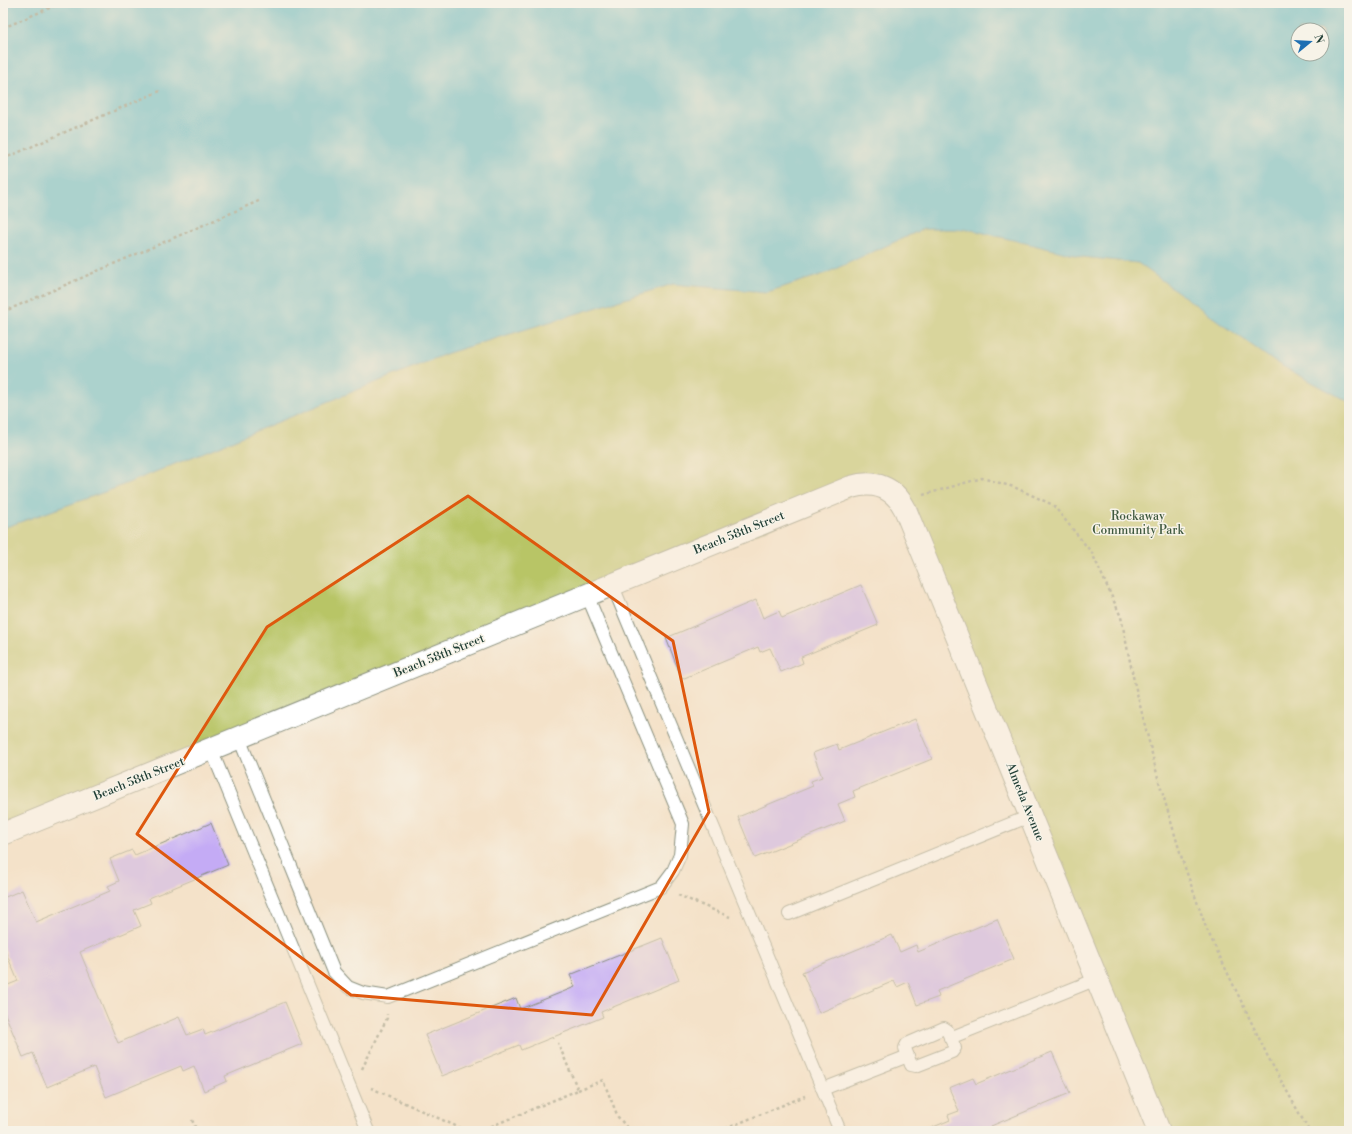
<svg xmlns="http://www.w3.org/2000/svg" width="1352" height="1134" font-family="'Libre Bodoni',serif">
  <rect width="100%" height="100%" fill="#f7f3e8"/>
  <filter id="ink" filterUnits="userSpaceOnUse"><feTurbulence type="fractalNoise" baseFrequency=".025" numOctaves="2"/><feDisplacementMap in="SourceGraphic" scale="8" xChannelSelector="R" yChannelSelector="G"/><feConvolveMatrix kernelMatrix="1 2 1 2 8 2 1 2 1" color-interpolation-filters="sRGB"/></filter>
  <filter id="wash" filterUnits="userSpaceOnUse"><feTurbulence type="fractalNoise" baseFrequency=".012" numOctaves="4" result="noise"/><feDisplacementMap in="SourceGraphic" scale="16" xChannelSelector="R" yChannelSelector="G"/><feGaussianBlur stdDeviation="0.9" result="paint"/><feColorMatrix in="noise" values="0 0 0 0 0 0 0 0 0 0 0 0 0 0 0 0 0 1.4 0 .05"/><feComposite in="paint" operator="in"/></filter>
  <g filter="url(#wash)">
    <rect width="100%" height="100%" fill="#f4e2c9"/>
    <!-- green -->
    <path fill="#b8c566" stroke="#6c814d" d="M923,229H968L1083,257L1138,263L1275,362L1349,402V1131H1159L905,509L877,485L3,834V528L113,489L448,353L673,284L767,292L824,274Z"/>
    <!-- water -->
    <path fill="#56bed3" stroke="#3a7e84" fill-rule="evenodd" d="M3,3H1349V402L1275,362L1138,263L1083,257L968,229H923L824,274L767,292L673,284L448,353L113,489L3,528ZM1298,30H1322V54H1298Z"/>
    <g id="blocks">
      <!-- building -->
      <g fill="#c4abf5">
        <path d="M861,585L878,625L801,657L803,663L781,672L770,648L760,652L758,647L682,679L666,638L756,600L763,618L779,611L782,618Z"/>
        <path d="M915,719L932,759L853,791L855,797L838,804L845,821L755,858L738,817L813,786L811,781L822,777L813,753L837,744L839,750Z"/>
        <path d="M211,823L228,865L149,898L151,903L134,910L141,926L80,952L118,1043L179,1017L187,1035L203,1029L205,1035L285,1002L302,1044L225,1076L227,1081L204,1091L194,1066L183,1071L181,1066L106,1097L94,1067L47,1087L33,1053L23,1057L3,1009V987L18,981L3,946V898L22,890L36,922L110,891L108,886L119,881L110,859L132,850L135,855Z"/>
        <path d="M997,919L1014,959L937,991L939,997L917,1005L908,982L897,987L894,981L819,1013L802,972L892,935L900,952L916,945L918,952Z"/>
        <path d="M662,938L679,980L601,1012L603,1017L521,1050L519,1045L442,1076L425,1035L516,998L520,1009L575,987L570,975Z"/>
        <path d="M1052,1052L1070,1093L991,1126L992,1131H924L950,1120L948,1115L959,1111L949,1088L973,1078L976,1084Z"/>
      </g>
    </g>
  </g>
  <g filter="url(#ink)">
    <use href="#blocks" fill-opacity="0" stroke="#8a907e" stroke-width="1"/>
    <g fill="none" stroke-linecap="round" stroke-linejoin="round">
      <defs>
        <g id="lane">
          <path d="M612,584L840,1131"/>
          <path d="M239,738L334,972L348,987L363,993L388,997L661,887L673,871L680,855L683,824L587,595"/>
          <path d="M211,749L368,1131"/>
          <path d="M789,914L1030,816"/>
          <path d="M944,1028L947,1030L955,1048L952,1052L916,1066L911,1065L905,1048L907,1044Z"/>
          <path d="M950,1038L1097,979"/>
          <path d="M823,1089L908,1056"/>
        </g>
        <path id="street" d="M3,834L851,487C875,480 894,487 905,509L1159,1131"/>
      </defs>
      <!-- lane casing -->
      <use href="#lane" stroke="#8a907e" stroke-width="14"/>
      <!-- street casing -->
      <use href="#street" stroke="#8a907e" stroke-width="24"/>
      <!-- path -->
      <g stroke="#8a907e" stroke-width="2.5" stroke-dasharray="3 3" stroke-linecap="butt">
        <path d="M3,28L61,3"/>
        <path d="M3,159L160,91"/>
        <path d="M3,312L261,200"/>
        <path d="M923,495L982,478L1014,487L1053,505L1092,553L1121,617L1134,681L1158,778L1183,862L1207,930L1268,1057L1309,1131"/>
        <path d="M678,895L730,917"/>
        <path d="M362,1069L387,1018V1014"/>
        <path d="M371,1088L467,1131"/>
        <path d="M578,1090L603,1080L618,1117L630,1131"/>
        <path d="M192,1120L197,1131"/>
        <path d="M480,1131L578,1090L558,1043"/>
        <path d="M720,1131L805,1096"/>
      </g>
      <!-- lane -->
      <use href="#lane" stroke="#fff" stroke-width="12"/>
      <!-- street -->
      <use href="#street" stroke="#fff" stroke-width="22"/>
    </g>
  </g>
  <!-- marked area -->
  <path d="M0 0H1352V1134H0ZM468,496L673,641L709,812L592,1015L351,995L137,834L267,627Z" fill="#f4e2c9" fill-opacity=".55" fill-rule="evenodd"/>
  <path fill="none" stroke="#de580e" stroke-width="3" stroke-linejoin="round" d="M468,496L673,641L709,812L592,1015L351,995L137,834L267,627Z"/>
  <g text-anchor="middle" dominant-baseline="central" stroke-width="3" stroke-linejoin="round" paint-order="stroke">
    <!-- park labels -->
    <g font-size="12" fill="#3e583e" stroke="#f7f3e8">
      <text x="1138" y="516">Rockaway<tspan x="1138" dy="14">Community Park</tspan></text>
    </g>
    <!-- street labels -->
    <g font-size="12" fill="#1f3d34" stroke="#f7f3e8">
      <text transform="translate(739 533) rotate(-22)">Beach 58th Street</text>
      <text transform="translate(439 656) rotate(-22)">Beach 58th Street</text>
      <text transform="translate(139 779) rotate(-22)">Beach 58th Street</text>
      <text transform="translate(1025 802) rotate(68)">Almeda Avenue</text>
    </g>
  </g>
  <!-- margin -->
  <rect width="1352" height="1134" fill="none" stroke="#f7f3e8" stroke-width="16"/>
  <!-- north arrow -->
  <g transform="translate(1310 42) rotate(72)"><circle r="19" fill="#f7f3e8" stroke="#a1aaa0"/>
  <path d="M0-3L7 15L0 10L-7 15Z" fill="#1f6fb2"/>
  <text y="-6" font-size="11" font-weight="bold" text-anchor="middle" fill="#1f3d34">N</text>
  </g>
</svg>
